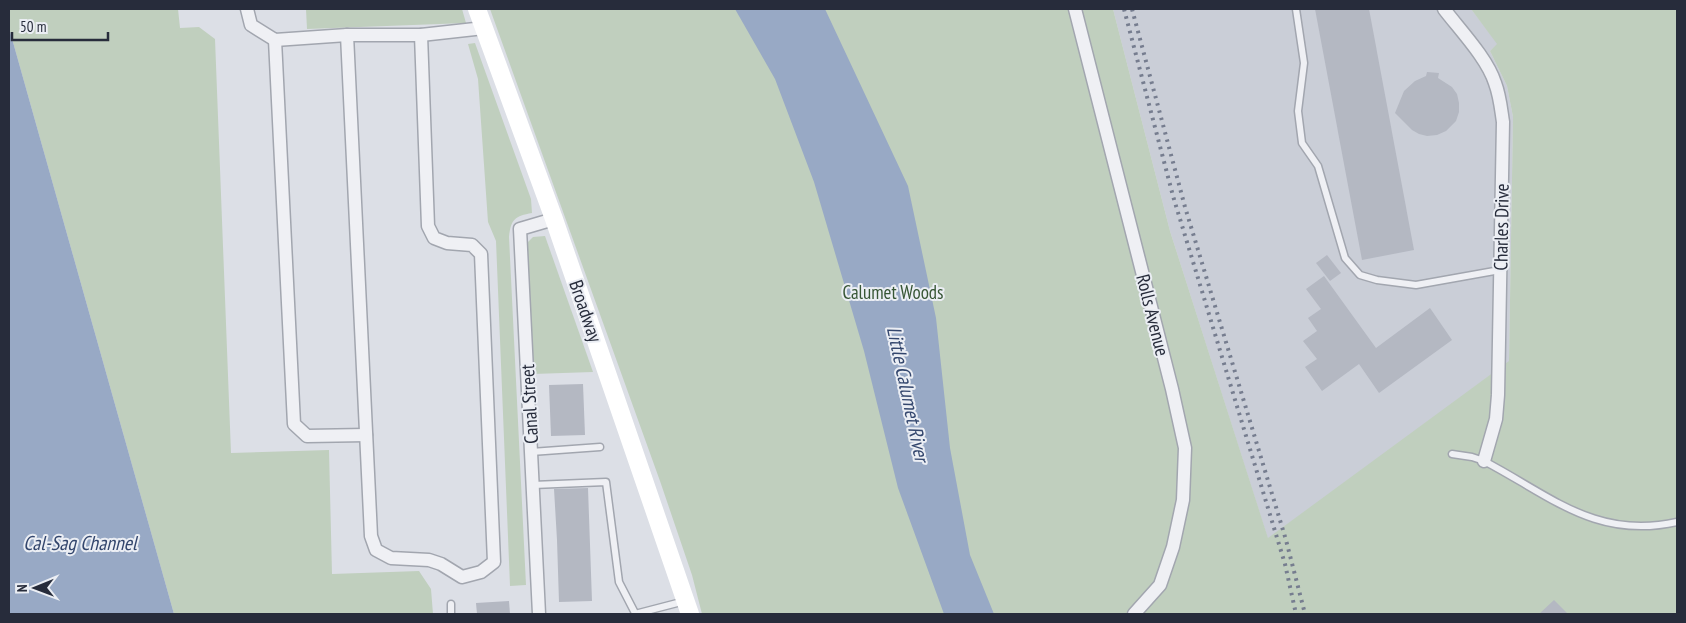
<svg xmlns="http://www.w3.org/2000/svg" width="1686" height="623" font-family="'PT Sans Narrow',sans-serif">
  <rect width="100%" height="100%" fill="#dcdfe6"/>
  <!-- built -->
  <path fill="#caced7" d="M1113,9H1471L1498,44L1490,51L1507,86L1513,117L1509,362L1268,539L1170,231Z"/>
  <!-- green -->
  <g fill="#c0cfbe">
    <path d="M9,9H178L180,28L199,27L215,39L231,453L329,450L332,574L419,571L431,589L433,614H174L9,28Z"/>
    <path d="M306,9H462L466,23L307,29Z"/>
    <path d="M490,9H1113L1170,231L1268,538L1509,361L1513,117L1507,86L1490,51L1497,44L1471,9H1677V614H702L692,575L660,481Z"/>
    <path d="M475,43L531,199L532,213C515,216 511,219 509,237L526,585L510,586L496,241L488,222L478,79L468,44Z"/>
    <path d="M545,236L593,372L533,374L526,244L533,237Z"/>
  </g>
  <!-- water -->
  <g fill="#98a9c5">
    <path d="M735,9H825L908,186L936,318L950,448L970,555L994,614H944L898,488L864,351L814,182L775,79Z"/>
    <path d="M9,28L174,614H9Z"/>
  </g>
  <!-- building -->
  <g fill="#b4b8c2">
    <path d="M1315,9H1369L1414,250L1362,260Z"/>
    <path d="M1427,72L1439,73L1438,78L1452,87L1457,94L1459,103V112L1456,121L1446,131L1437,135L1427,136L1419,134L1412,130L1395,113L1404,91L1415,81L1426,76Z"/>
    <path d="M1327,255L1341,273L1330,281L1316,263Z"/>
    <path d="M1324,276L1376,348L1430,308L1452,340L1379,393L1359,364L1322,391L1305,367L1317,359L1303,341L1317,331L1308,318L1321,309L1306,289Z"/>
    <path d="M583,384L585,435L551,436L549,385Z"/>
    <path d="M588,488L592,601L559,602L557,540L554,489Z"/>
    <path d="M1554,600L1568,614H1539Z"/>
    <path d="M509,601L510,614H477L476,603Z"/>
  </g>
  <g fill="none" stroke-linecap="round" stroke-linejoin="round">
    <defs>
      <g id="lane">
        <path d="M1296,9L1304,63L1298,111L1302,143L1318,166L1345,258L1360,275L1377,280L1416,285L1500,270"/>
        <path d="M531,452L600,447"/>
        <path d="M1452,454L1472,457L1484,461C1551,496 1596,540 1677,522"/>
        <path d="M533,485L606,482L619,582L635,613"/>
        <path d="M451,604V614"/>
        <path d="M635,614L685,601"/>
      </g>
      <g id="street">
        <path d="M247,9L251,25L275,40L347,35H421L484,28"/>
        <path d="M1075,9L1172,389L1185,448L1183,500L1173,547L1160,585L1134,614"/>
        <path d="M1444,9C1460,30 1487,58 1495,83C1500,96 1501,109 1503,122L1498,395L1496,419L1484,461"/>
        <path d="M347,35L371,536L376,550L391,558L429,560L441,564L462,577L481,572L494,562L481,254L472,245L447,243L434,238L428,226L421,35"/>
        <path d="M275,40L294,424L307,436L366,435"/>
        <path d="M539,614L520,229L554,219"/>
      </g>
    </defs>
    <!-- lane casing -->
    <use href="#lane" stroke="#a2a6af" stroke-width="9"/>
    <!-- street casing -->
    <use href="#street" stroke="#a2a6af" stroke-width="15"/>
    <!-- lane -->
    <use href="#lane" stroke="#eff0f4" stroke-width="6"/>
    <!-- street -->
    <use href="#street" stroke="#eff0f4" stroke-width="12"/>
    <!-- secondary -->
    <path stroke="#fff" stroke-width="18" d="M477,9L554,219L690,614"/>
    <!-- rail -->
    <g stroke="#767d8f" stroke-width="4" stroke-dasharray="2.5 5" stroke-linecap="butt">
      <path d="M1124,9L1173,196L1285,564L1296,614"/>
      <path d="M1132,9L1185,207L1286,540L1305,614"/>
    </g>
  </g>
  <g text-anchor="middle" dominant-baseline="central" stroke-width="4" stroke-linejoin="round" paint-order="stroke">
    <!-- street labels -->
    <g font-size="19" fill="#272c3b" stroke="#ebeef4">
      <text transform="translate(1501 227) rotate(-89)">Charles Drive</text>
      <text transform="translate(586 311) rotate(71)">Broadway</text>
      <text transform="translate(1153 315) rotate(76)">Rolls Avenue</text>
      <text transform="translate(529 404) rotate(-93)">Canal Street</text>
    </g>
    <!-- park labels -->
    <g font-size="19" fill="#375635" stroke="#ebeef4">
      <text x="893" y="292">Calumet Woods</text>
    </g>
    <!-- water labels -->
    <g font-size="20" font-style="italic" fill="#33466d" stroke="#ebeef4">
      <text transform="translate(908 394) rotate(78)">Little Calumet River</text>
      <text x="80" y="543">Cal-Sag Channel</text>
    </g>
  </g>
  <!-- border -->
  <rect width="1686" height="623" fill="none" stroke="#272c3b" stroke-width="20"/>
  <!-- north arrow -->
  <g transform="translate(35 588) rotate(269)" stroke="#ebeef4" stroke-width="4" paint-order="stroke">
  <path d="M0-4L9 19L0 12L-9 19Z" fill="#272c3b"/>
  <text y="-8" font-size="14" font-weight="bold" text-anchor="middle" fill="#272c3b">N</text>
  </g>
  <!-- scale -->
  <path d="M12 32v8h96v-8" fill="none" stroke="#272c3b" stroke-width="2.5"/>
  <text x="20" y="32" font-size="15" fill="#272c3b" stroke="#ebeef4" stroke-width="4" paint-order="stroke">50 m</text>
</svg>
